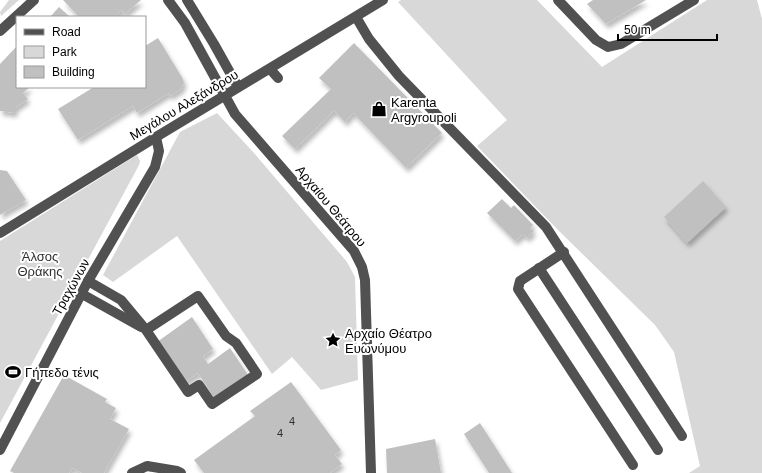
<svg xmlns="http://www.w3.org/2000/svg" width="762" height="473" font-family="Helvetica,sans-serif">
  <defs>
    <filter id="shadow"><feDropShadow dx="2.5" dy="4.5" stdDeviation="2" flood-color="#0004"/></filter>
  </defs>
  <rect width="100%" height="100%" fill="#fff"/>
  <!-- green -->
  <g fill="#d8d8d8">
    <path d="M9,0H19L1,16L0,12Z"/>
    <path d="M401,0H537L602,67L707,0H757L762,19V473H689L700,466L674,352L655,325L556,228L477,146L507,120L398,2Z"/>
    <path d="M217,113L254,153L347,262L355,277L358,380L321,390L292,357L272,374L177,236L113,282L103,275L180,132Z"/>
    <path d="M137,155L140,161L139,165L0,423V241Z"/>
  </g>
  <!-- building -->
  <g fill="#c0c0c0" filter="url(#shadow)">
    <path d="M63,0H141L125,14L122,10L115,17H79Z"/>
    <path d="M593,0H646L606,24L587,4Z"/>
    <path d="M59,7L70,17H50Z"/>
    <path d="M158,38L183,79L184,83L181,89L170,96L169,93L137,113L133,106L78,140L58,109L94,87H145V46Z"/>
    <path d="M354,43L442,133L406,168L353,113L345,122L334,111L295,149L282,136L331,89L319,78Z"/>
    <path d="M17,46V87H30L23,93L28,99L15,108V113L0,111V64Z"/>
    <path d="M0,170L7,171L26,200L0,215Z"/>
    <path d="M703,181L726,207L687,243L664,217Z"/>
    <path d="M502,199L511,208L514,205L533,225L530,228L534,231L527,238L523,234L515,241L487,213Z"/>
    <path d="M192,317L213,349L203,356L208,364L230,348L248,375L214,398L198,373L185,382L157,342Z"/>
    <path d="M64,375L107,399L105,402L116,408L110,419L129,429L104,473H82L72,468L69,473H14L10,471Z"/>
    <path d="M291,382L341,450L335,455L342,464L330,473H204L194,460L255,416L250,411Z"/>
    <path d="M480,423L512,473H489L464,434Z"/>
    <path d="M435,439L441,473H387L386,449Z"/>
  </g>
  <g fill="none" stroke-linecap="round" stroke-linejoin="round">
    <!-- minor -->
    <g stroke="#515151" stroke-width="10">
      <path d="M168,0L185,23L235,114L354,251L362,267L365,280L371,473"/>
      <path d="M187,0L214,44L238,87"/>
      <path d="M558,0L596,40L608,47L621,44L694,0"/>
      <path d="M356,17L369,39L399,76L546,227L682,436"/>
      <path d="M0,31L34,0"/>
      <path d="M270,69L278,78"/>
      <path d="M0,233L156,137L383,0"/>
      <path d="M564,252L520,281L518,289L633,465"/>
      <path d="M539,268L658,450"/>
      <path d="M88,281L121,300L146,330L188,392L199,385L212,404L257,374L236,343L226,336L198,296L146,330"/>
      <path d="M82,294L141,327"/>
      <path d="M0,450L88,281L155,167L159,151L156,137"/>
      <path d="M132,473L147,466L177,471L181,473"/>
    </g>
  </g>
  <!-- icons -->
  <defs>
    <symbol id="shop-bare" viewBox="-9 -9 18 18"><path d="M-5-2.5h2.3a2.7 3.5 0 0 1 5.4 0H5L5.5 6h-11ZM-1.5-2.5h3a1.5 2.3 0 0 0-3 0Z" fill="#000" stroke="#fff" stroke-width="2.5" paint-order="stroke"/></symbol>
    <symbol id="sight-bare" viewBox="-9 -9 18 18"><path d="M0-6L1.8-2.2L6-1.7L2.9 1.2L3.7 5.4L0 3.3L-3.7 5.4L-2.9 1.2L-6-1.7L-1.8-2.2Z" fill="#000" stroke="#fff" stroke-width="2.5" paint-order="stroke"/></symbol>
    <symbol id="stadium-bare" viewBox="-9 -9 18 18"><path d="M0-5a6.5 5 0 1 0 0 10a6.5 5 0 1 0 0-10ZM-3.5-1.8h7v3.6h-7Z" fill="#000" stroke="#fff" stroke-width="2.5" paint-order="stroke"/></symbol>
  </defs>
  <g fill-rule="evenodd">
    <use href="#shop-bare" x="368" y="98" width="22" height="22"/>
    <use href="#sight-bare" x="322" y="329" width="22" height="22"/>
    <use href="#stadium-bare" x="2" y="361" width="22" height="22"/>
  </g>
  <g text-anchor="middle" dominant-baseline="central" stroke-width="4" stroke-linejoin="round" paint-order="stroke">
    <!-- number labels -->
    <g font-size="11" fill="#303030">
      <text x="292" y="421">4</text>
      <text x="280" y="433">4</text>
    </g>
    <!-- poi labels -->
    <g font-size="13" fill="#000" stroke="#fff" text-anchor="start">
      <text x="391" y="102">Karenta<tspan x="391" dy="15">Argyroupoli</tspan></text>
      <text x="345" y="333">Αρχαίο Θέατρο<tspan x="345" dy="15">Ευωνύμου</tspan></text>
      <text x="25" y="372">Γήπεδο τένις</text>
    </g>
    <!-- street labels -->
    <g font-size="13" fill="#000" stroke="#fff">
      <text transform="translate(184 105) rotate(-31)">Μεγάλου Αλεξάνδρου</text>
      <text transform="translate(331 206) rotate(50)">Αρχαίου Θεάτρου</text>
      <text transform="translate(71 287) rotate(-61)">Τραχώνων</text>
    </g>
    <!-- park labels -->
    <g font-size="13" fill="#2f2f2f" stroke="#fff">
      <text x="40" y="256">Άλσος<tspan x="40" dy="15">Θράκης</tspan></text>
    </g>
  </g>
  <!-- legend -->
  <rect x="16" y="16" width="130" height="72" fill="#ffffff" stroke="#999999"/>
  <rect x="24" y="29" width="20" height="6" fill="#515151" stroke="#999999"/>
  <text x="52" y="36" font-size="12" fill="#000000">Road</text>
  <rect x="24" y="46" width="20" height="12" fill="#d8d8d8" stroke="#999999"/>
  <text x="52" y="56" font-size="12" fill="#000000">Park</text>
  <rect x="24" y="66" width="20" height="12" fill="#c0c0c0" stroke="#999999"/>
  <text x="52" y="76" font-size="12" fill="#000000">Building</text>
  <!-- scale -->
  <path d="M618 34v6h99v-6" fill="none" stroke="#000000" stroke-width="2"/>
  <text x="624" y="34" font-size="12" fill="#000000" stroke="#ffffff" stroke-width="3" paint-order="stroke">50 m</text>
</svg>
